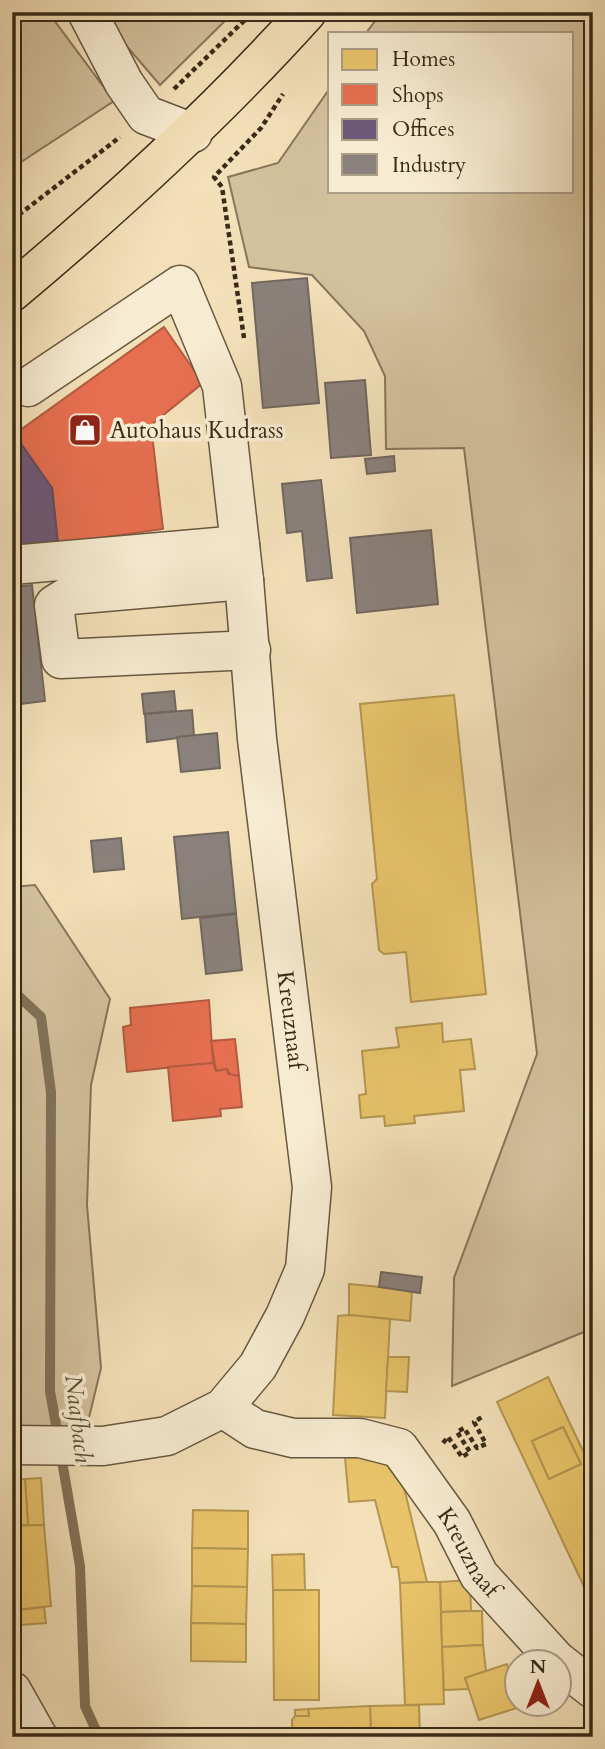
<svg xmlns="http://www.w3.org/2000/svg" width="605" height="1749" font-family="Cardo,serif">
  <rect width="100%" height="100%" fill="#f3e0b8"/>
  <filter id="stains"><feTurbulence type="fractalNoise" baseFrequency=".00286" numOctaves="4"/><feColorMatrix values="0 0 0 0 .2 0 0 0 0 .09 0 0 0 0 .02 0 0 0 .5 -.17"/></filter>
  <radialGradient id="worn" r=".72"><stop offset=".6" stop-color="#630" stop-opacity="0"/><stop offset="1" stop-color="#630" stop-opacity=".3"/></radialGradient>
  <!-- green -->
  <g fill="#d3c19d" stroke="#86765a" stroke-width="2">
    <path d="M12,12H48L114,101L12,168Z"/>
    <path d="M108,12H234L160,85L123,42Z"/>
    <path d="M382,12H593V1338L584,1332L452,1386L454,1278L537,1054L464,448L386,449L385,376L364,331L312,275L249,267L228,177L278,163L330,88V191H572V33H366Z"/>
    <path d="M35,885L110,999L91,1085L87,1205L101,1368L85,1434L18,1430L12,1400V887Z"/>
  </g>
  <!-- homes -->
  <g fill="#e9c46a" stroke="#b49651" stroke-width="2" fill-rule="evenodd">
    <path d="M454,695L486,994L411,1002L406,952L384,954L379,950L372,884L377,879L360,704Z"/>
    <path d="M442,1023L443,1042L471,1039L475,1069L460,1070L464,1111L414,1116L415,1123L385,1126L384,1116L361,1118L359,1095L366,1094L362,1051L399,1047L396,1028Z"/>
    <path d="M349,1284L412,1290L410,1321L349,1315Z"/>
    <path d="M349,1315L390,1319L385,1418L333,1415L338,1316Z"/>
    <path d="M388,1357H409L407,1392L386,1391Z"/>
    <path d="M548,1377L593,1472V1589L587,1593L497,1402ZM563,1427L581,1464L549,1479L532,1441Z"/>
    <path d="M563,1427L581,1464L549,1479L532,1441Z"/>
    <path d="M363,1456L399,1467L427,1582L400,1583L398,1567H392L375,1500L349,1502L345,1458Z"/>
    <path d="M41,1478L44,1525H28L25,1479Z"/>
    <path d="M25,1479L28,1525L12,1526V1480Z"/>
    <path d="M193,1510L248,1511V1549L192,1548Z"/>
    <path d="M44,1525L51,1606L17,1610L12,1526Z"/>
    <path d="M192,1548L248,1549L247,1587L192,1586Z"/>
    <path d="M304,1554L305,1590H273L272,1555Z"/>
    <path d="M470,1580L471,1611L441,1612L440,1582Z"/>
    <path d="M427,1582H440L444,1704L405,1705L400,1583Z"/>
    <path d="M192,1586L247,1587L246,1624L191,1623Z"/>
    <path d="M273,1590H319V1700H274Z"/>
    <path d="M44,1607L46,1623L21,1625L19,1610Z"/>
    <path d="M471,1611H482L483,1645L442,1647L441,1612Z"/>
    <path d="M191,1623L246,1624V1662L191,1661Z"/>
    <path d="M483,1645L486,1671L465,1678L469,1689L444,1690L442,1647Z"/>
    <path d="M507,1664L520,1707L479,1720L465,1678Z"/>
    <path d="M419,1705L420,1737H371L370,1706Z"/>
    <path d="M370,1706L371,1737H292V1720L295,1716H309L308,1709Z"/>
    <path d="M308,1709L309,1716H295V1710Z"/>
  </g>
  <!-- shops -->
  <g fill="#e76f51" stroke="#b25b40" stroke-width="2">
    <path d="M164,327L203,383L151,425L163,529L58,544L52,488L12,436Z"/>
    <path d="M209,1000L213,1063L127,1072L123,1027L131,1025L130,1008Z"/>
    <path d="M235,1039L239,1076H231L227,1069L216,1071L211,1041Z"/>
    <path d="M213,1063L216,1071L227,1069L228,1074L239,1076L242,1107L220,1109L221,1116L173,1121L168,1067Z"/>
  </g>
  <!-- offices -->
  <path fill="#6d597a" stroke="#5d4b5d" stroke-width="2" d="M22,445L52,488L58,544L12,548V452Z"/>
  <!-- industry -->
  <g fill="#8a817c" stroke="#71675e" stroke-width="2">
    <path d="M307,278L319,403L263,408L252,283Z"/>
    <path d="M365,380L371,455L331,458L325,383Z"/>
    <path d="M394,456L395,471L367,474L365,459Z"/>
    <path d="M321,480L332,578L307,581L302,531L287,533L282,484Z"/>
    <path d="M431,530L438,604L357,613L350,538Z"/>
    <path d="M32,585L45,701L12,705V587Z"/>
    <path d="M174,691L176,711L144,714L142,694Z"/>
    <path d="M192,710L194,736L147,742L145,714Z"/>
    <path d="M217,733L220,768L181,772L177,737Z"/>
    <path d="M228,832L236,913L182,919L174,837Z"/>
    <path d="M121,838L124,869L94,872L91,841Z"/>
    <path d="M236,914L242,970L206,974L200,918Z"/>
    <path d="M381,1272L422,1277L420,1293L379,1287Z"/>
  </g>
  <g fill="none" stroke-linecap="round" stroke-linejoin="round">
    <!-- stream -->
    <g stroke="#827258" stroke-width="10">
      <path d="M12,990L41,1017L51,1092L50,1391L58,1436"/>
      <path d="M61,1455L80,1566L85,1706L99,1737"/>
    </g>
    <defs>
      <g id="minor">
        <path d="M87,12L124,83L146,115L193,133"/>
        <path d="M12,565L240,545"/>
        <path d="M244,580L70,595L54,605L61,659L251,650"/>
        <path id="s1" d="M223,1408L255,1429L293,1438H360L399,1448L452,1522L479,1575L558,1662"/>
        <path d="M12,1445L103,1446L167,1436L223,1408L258,1366L285,1316L305,1269L312,1187L257,739L244,580L222,386L180,285L28,387"/>
        <path d="M560,1663L593,1689"/>
        <path d="M12,1691L38,1737"/>
      </g>
      <path id="major" d="M12,292C117,204 216,113 307,12"/>
    </defs>
    <!-- minor casing -->
    <use href="#minor" stroke="#675840" stroke-width="41"/>
    <!-- major casing -->
    <use href="#major" stroke="#382b18" stroke-width="41"/>
    <!-- path -->
    <g stroke="#382b18" stroke-width="4.5" stroke-dasharray="5 3.5" stroke-linecap="butt">
      <path d="M174,89L250,15"/>
      <path d="M12,220L120,137"/>
      <path d="M244,338L222,187L214,177L261,128L283,94"/>
      <path d="M443,1443L448,1437L462,1457L470,1452L457,1432L464,1428L477,1448L486,1444L474,1422L482,1417"/>
    </g>
    <!-- minor -->
    <use href="#minor" stroke="#f7ebd1" stroke-width="38"/>
    <!-- major -->
    <use href="#major" stroke="#f3e0b8" stroke-width="38"/>
  </g>
  <!-- icons -->
  <defs>
    <symbol id="shop-square" viewBox="-11 -11 22 22"><rect x="-9" y="-9" width="18" height="18" rx="4" fill="#8f2418" stroke="#f7ebd1"/><path d="M-5-2.5h2.3a2.7 3.5 0 0 1 5.4 0H5L5.5 6h-11ZM-1.5-2.5h3a1.5 2.3 0 0 0-3 0Z" fill="#fff"/></symbol>
  </defs>
  <g fill-rule="evenodd">
    <use href="#shop-square" x="66" y="411" width="38" height="38"/>
  </g>
  <g text-anchor="middle" dominant-baseline="central" stroke-width="7" stroke-linejoin="round" paint-order="stroke">
    <!-- poi labels -->
    <g font-size="23" fill="#382b18" stroke="#f7ebd1" text-anchor="start">
      <text x="110" y="430">Autohaus Kudrass</text>
    </g>
    <!-- street labels -->
    <g font-size="23" fill="#382b18" stroke="#f7ebd1">
      <text transform="translate(291 1020) rotate(83)">Kreuznaaf</text>
      <text stroke="none"><textPath href="#s1" startOffset="310">Kreuznaaf</textPath></text>
    </g>
    <!-- water labels -->
    <g font-size="24" font-style="italic" fill="#5d4f38" stroke="#f7ebd1">
      <text transform="translate(78 1419) rotate(83)">Naafbach</text>
    </g>
  </g>
  <!-- margin -->
  <rect width="605" height="1749" fill="none" stroke="#f3e0b8" stroke-width="42"/>
  <rect x="14" y="14" width="577" height="1721" fill="none" stroke="#382b18" stroke-width="3.5"/>
  <rect x="21" y="21" width="563" height="1707" fill="none" stroke="#382b18" stroke-width="2"/>
  <!-- legend -->
  <rect x="328" y="32" width="245" height="161" fill="#f7ebd1" stroke="#ab9e87" stroke-width="2"/>
  <rect x="342" y="49" width="35" height="21" fill="#e9c46a" stroke="#ab9e87" stroke-width="2"/>
  <text x="392" y="66" font-size="21" fill="#382b18">Homes</text>
  <rect x="342" y="84" width="35" height="21" fill="#e76f51" stroke="#ab9e87" stroke-width="2"/>
  <text x="392" y="102" font-size="21" fill="#382b18">Shops</text>
  <rect x="342" y="119" width="35" height="21" fill="#6d597a" stroke="#ab9e87" stroke-width="2"/>
  <text x="392" y="136" font-size="21" fill="#382b18">Offices</text>
  <rect x="342" y="154" width="35" height="21" fill="#8a817c" stroke="#ab9e87" stroke-width="2"/>
  <text x="392" y="172" font-size="21" fill="#382b18">Industry</text>
  <!-- north arrow -->
  <g transform="translate(538 1683)"><circle r="33" fill="#f7ebd1" stroke="#ab9e87" stroke-width="2"/>
  <path d="M0-5L12 26L0 18L-12 26Z" fill="#8f2418"/>
  <text y="-10" font-size="19" font-weight="bold" text-anchor="middle" fill="#382b18">N</text>
  </g>
  <rect width="100%" height="100%" filter="url(#stains)"/>
  <rect width="100%" height="100%" fill="url(#worn)"/>
</svg>
